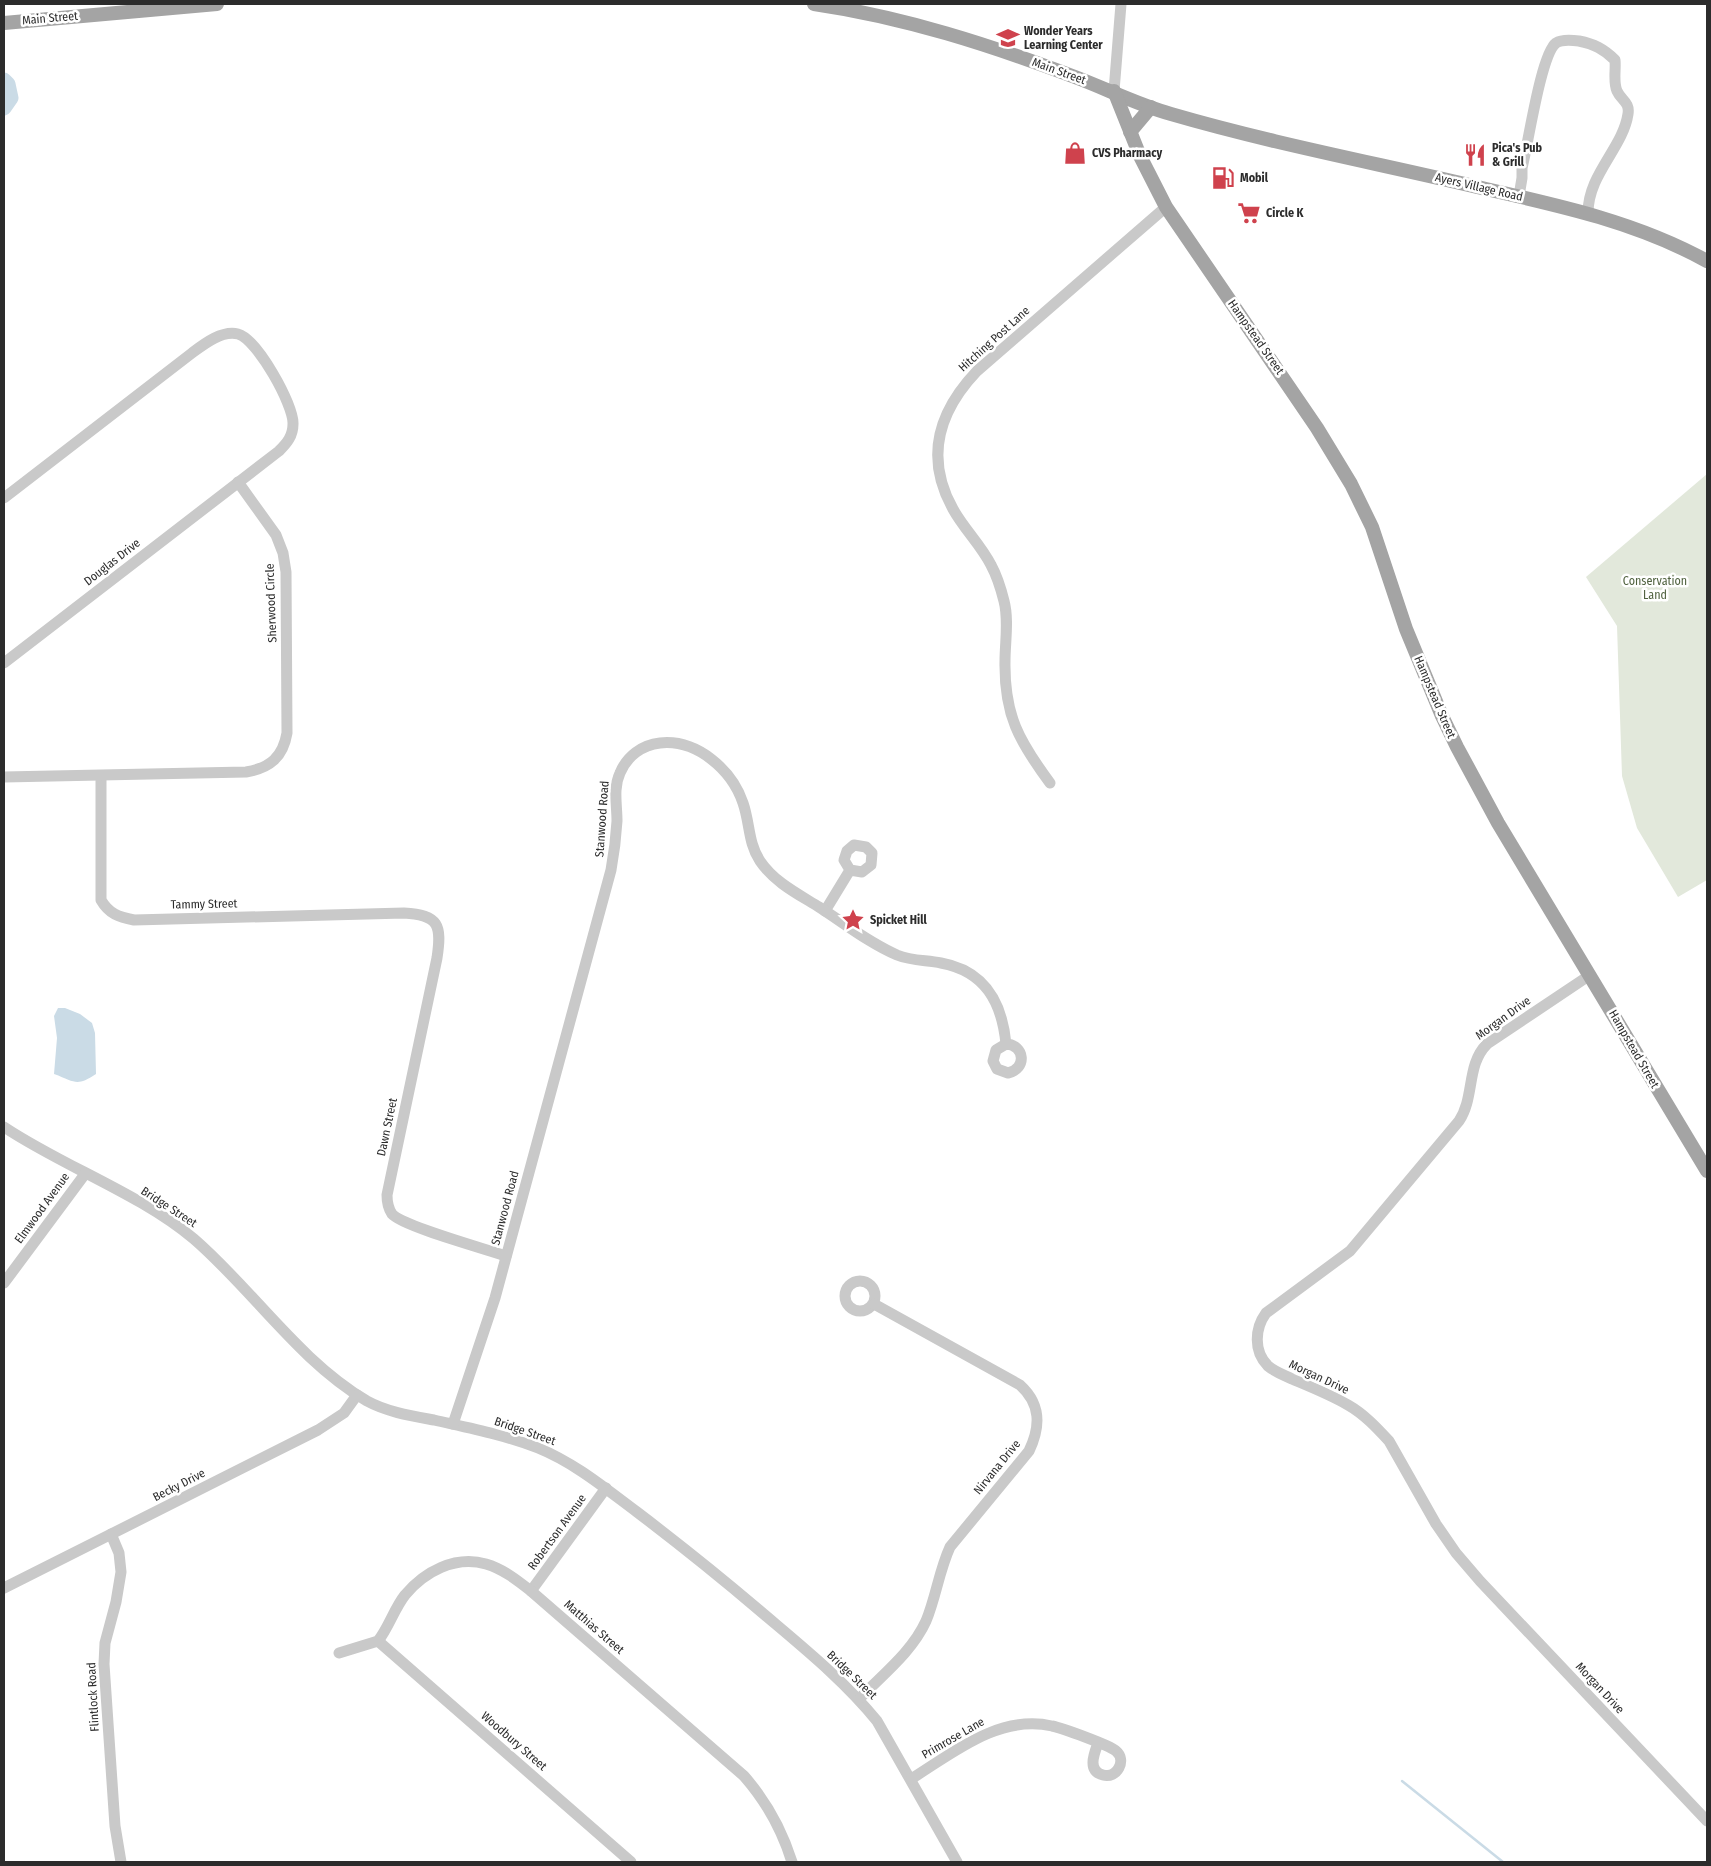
<svg xmlns="http://www.w3.org/2000/svg" width="1711" height="1866" font-family="'Fira Sans Condensed',sans-serif">
  <rect width="100%" height="100%" fill="#fff"/>
  <!-- green -->
  <path fill="#e2e8db" d="M1707,474V880L1678,897L1637,828L1622,776L1617,626L1586,577Z"/>
  <!-- water -->
  <path fill="#cadbe6" d="M58,1008H65L80,1014L92,1023L95,1033L96,1074C76,1087 76,1082 54,1074L57,1038L54,1016Z"/>
  <g fill="none" stroke-linecap="round" stroke-linejoin="round">
    <!-- stream -->
    <path stroke="#cadbe6" stroke-width="2.5" d="M1402,1781L1503,1862"/>
    <!-- river -->
    <path stroke="#cadbe6" stroke-width="15" d="M4,80L8,84L11,98L4,108"/>
    <!-- minor -->
    <g stroke="#c9c9c9" stroke-width="11">
      <path d="M1114,91L1121,4"/>
      <path d="M1519,196L1522,178V168C1528,145 1541,54 1556,43C1562,39 1572,40 1579,41C1594,44 1604,49 1615,60C1616,70 1613,82 1617,91C1621,100 1630,102 1628,114C1623,148 1588,174 1588,213"/>
      <path d="M4,498L192,353C204,344 222,330 238,334C257,339 294,405 293,424C293,436 287,443 279,451L4,663"/>
      <path d="M101,776V900C109,914 119,917 134,920L404,913C439,915 442,925 437,958L387,1195C387,1202 388,1208 392,1214C402,1226 486,1249 506,1256"/>
      <path d="M4,777L246,772C270,768 283,757 287,733L286,572L283,553L276,535L238,482"/>
      <path d="M1050,783C1019,741 1004,715 1005,661C1005,642 1009,620 1004,601C1001,589 997,576 991,565C981,545 964,529 953,509C924,457 939,411 977,371L1166,207"/>
      <path d="M825,911L850,870L844,860L847,851L854,845L866,847L872,853L871,865L862,872L850,870"/>
      <path d="M1590,975L1487,1044C1466,1065 1475,1097 1459,1121L1350,1251L1266,1313C1255,1328 1253,1351 1268,1366C1275,1372 1284,1375 1292,1379C1311,1387 1331,1395 1348,1405C1364,1414 1377,1428 1389,1441L1436,1524L1456,1553L1480,1581L1707,1821"/>
      <path d="M4,1127C64,1167 139,1193 194,1239C253,1290 299,1361 367,1401C387,1412 412,1416 434,1420C469,1428 505,1435 538,1448C575,1463 606,1489 637,1512C679,1544 719,1576 759,1610C800,1645 843,1679 877,1721L957,1862"/>
      <circle cx="860" cy="1296" r="15"/>
      <path d="M4,1283L85,1174"/>
      <path d="M453,1424L495,1298L611,870C614,854 616,838 617,821C617,805 613,788 620,773C627,756 642,745 660,743C697,739 732,770 743,803C750,823 748,843 760,861C774,882 798,894 819,907C844,923 869,943 897,955C912,961 926,960 941,963C985,971 1002,1002 1006,1044C1025,1045 1027,1069 1008,1073L997,1069L993,1061L996,1050L1006,1044"/>
      <path d="M111,1534L119,1553L121,1572L116,1602L105,1643L104,1664L115,1826L121,1862"/>
      <path d="M4,1588L318,1430L344,1413L357,1395"/>
      <path d="M531,1591L606,1488"/>
      <path d="M378,1641L631,1862"/>
      <path d="M339,1653L378,1641C389,1627 394,1609 405,1595C424,1572 455,1555 486,1564C503,1569 517,1580 531,1591L744,1776C766,1801 782,1830 792,1862"/>
      <path d="M859,1699C882,1675 912,1652 926,1621C936,1597 939,1571 950,1547L1029,1451C1041,1426 1041,1404 1020,1385L874,1304"/>
      <path d="M911,1779C953,1753 999,1714 1052,1726C1062,1728 1109,1745 1116,1751C1127,1760 1117,1779 1103,1775C1087,1771 1094,1754 1098,1743"/>
    </g>
    <!-- major -->
    <g stroke="#a4a4a4" stroke-width="14">
      <path d="M814,4C904,17 990,45 1075,77C1107,89 1138,105 1171,114C1274,144 1381,164 1486,189C1562,206 1638,223 1707,261"/>
      <path d="M4,23L217,4"/>
      <path d="M1114,91L1140,156L1166,207L1317,428L1351,484L1372,527L1406,629L1442,716L1457,747L1498,823L1707,1171"/>
      <path d="M1130,132L1151,107"/>
    </g>
  </g>
  <!-- icons -->
  <defs>
    <symbol id="school-bare" viewBox="-9 -9 18 18"><path d="M0-5L7-2L0 1L-7-2ZM-4 1L0 2.5L4 1V4Q0 6-4 4Z" fill="#cf424d" stroke="#fff" stroke-width="2.5" paint-order="stroke"/></symbol>
    <symbol id="shop-bare" viewBox="-9 -9 18 18"><path d="M-5-2.5h2.3a2.7 3.5 0 0 1 5.4 0H5L5.5 6h-11ZM-1.5-2.5h3a1.5 2.3 0 0 0-3 0Z" fill="#cf424d" stroke="#fff" stroke-width="2.5" paint-order="stroke"/></symbol>
    <symbol id="restaurant-bare" viewBox="-9 -9 18 18"><path d="M-5-6h1v4h1v-4h1v4h1v-4h1v5L-1.5 .5V6h-2V.5L-5-1ZM5-6V6H3V1.5H1.5Q1.5-4 5-6Z" fill="#cf424d" stroke="#fff" stroke-width="2.5" paint-order="stroke"/></symbol>
    <symbol id="fuel-bare" viewBox="-9 -9 18 18"><path d="M-5.5-6h7V0h2V4h1.3V-2.5L3-4.5l.8-.8L6-3V5H2.5V1h-1V6h-7ZM-4.2-4.7v3.2H.2V-4.7Z" fill="#cf424d" stroke="#fff" stroke-width="2.5" paint-order="stroke"/></symbol>
    <symbol id="supermarket-bare" viewBox="-9 -9 18 18"><path d="M-6-5.5h2.5l.6 2H6L4.5 2H-2.5L-4.4-4H-6ZM-1.5 3.2a1.3 1.3 0 1 0 .1 0ZM3 3.2a1.3 1.3 0 1 0 .1 0Z" fill="#cf424d" stroke="#fff" stroke-width="2.5" paint-order="stroke"/></symbol>
    <symbol id="sight-bare" viewBox="-9 -9 18 18"><path d="M0-6L1.8-2.2L6-1.7L2.9 1.2L3.7 5.4L0 3.3L-3.7 5.4L-2.9 1.2L-6-1.7L-1.8-2.2Z" fill="#cf424d" stroke="#fff" stroke-width="2.5" paint-order="stroke"/></symbol>
  </defs>
  <g fill-rule="evenodd">
    <use href="#school-bare" x="992" y="22" width="32" height="32"/>
    <use href="#shop-bare" x="1059" y="137" width="32" height="32"/>
    <use href="#restaurant-bare" x="1459" y="139" width="32" height="32"/>
    <use href="#fuel-bare" x="1207" y="162" width="32" height="32"/>
    <use href="#supermarket-bare" x="1233" y="197" width="32" height="32"/>
    <use href="#sight-bare" x="837" y="904" width="32" height="32"/>
  </g>
  <g text-anchor="middle" dominant-baseline="central" stroke-width="5" stroke-linejoin="round" paint-order="stroke">
    <!-- street labels -->
    <g font-size="12" fill="#2c2c2c" stroke="#fff">
      <text transform="translate(50 18) rotate(-5)">Main Street</text>
      <text transform="translate(1059 71) rotate(20)">Main Street</text>
      <text transform="translate(1479 187) rotate(13)">Ayers Village Road</text>
      <text transform="translate(1256 337) rotate(55)">Hampstead Street</text>
      <text transform="translate(994 339) rotate(-42)">Hitching Post Lane</text>
      <text transform="translate(112 562) rotate(-38)">Douglas Drive</text>
      <text transform="translate(271 603) rotate(-92)">Sherwood Circle</text>
      <text transform="translate(1435 697) rotate(67)">Hampstead Street</text>
      <text transform="translate(602 819) rotate(-86)">Stanwood Road</text>
      <text transform="translate(204 904) rotate(-1)">Tammy Street</text>
      <text transform="translate(1503 1018) rotate(-36)">Morgan Drive</text>
      <text transform="translate(1634 1049) rotate(60)">Hampstead Street</text>
      <text transform="translate(387 1127) rotate(-78)">Dawn Street</text>
      <text transform="translate(169 1207) rotate(33)">Bridge Street</text>
      <text transform="translate(42 1208) rotate(-54)">Elmwood Avenue</text>
      <text transform="translate(505 1208) rotate(-75)">Stanwood Road</text>
      <text transform="translate(1319 1377) rotate(25)">Morgan Drive</text>
      <text transform="translate(525 1431) rotate(19)">Bridge Street</text>
      <text transform="translate(997 1467) rotate(-51)">Nirvana Drive</text>
      <text transform="translate(179 1485) rotate(-27)">Becky Drive</text>
      <text transform="translate(557 1532) rotate(-54)">Robertson Avenue</text>
      <text transform="translate(594 1627) rotate(41)">Matthias Street</text>
      <text transform="translate(852 1675) rotate(44)">Bridge Street</text>
      <text transform="translate(1600 1688) rotate(47)">Morgan Drive</text>
      <text transform="translate(93 1697) rotate(-93)">Flintlock Road</text>
      <text transform="translate(953 1738) rotate(-30)">Primrose Lane</text>
      <text transform="translate(514 1741) rotate(41)">Woodbury Street</text>
    </g>
    <!-- poi labels -->
    <g font-size="12" font-weight="bold" fill="#2c2c2c" stroke="#fff" text-anchor="start">
      <text x="1024" y="31">Wonder Years<tspan x="1024" dy="14">Learning Center</tspan></text>
      <text x="1492" y="148">Pica's Pub<tspan x="1492" dy="14">&amp; Grill</tspan></text>
      <text x="1092" y="153">CVS Pharmacy</text>
      <text x="1240" y="178">Mobil</text>
      <text x="1266" y="213">Circle K</text>
      <text x="870" y="920">Spicket Hill</text>
    </g>
    <!-- park labels -->
    <g font-size="12" fill="#50623f" stroke="#fff">
      <text x="1655" y="581">Conservation<tspan x="1655" dy="14">Land</tspan></text>
    </g>
  </g>
  <!-- border -->
  <rect width="1711" height="1866" fill="none" stroke="#2c2c2c" stroke-width="10"/>
</svg>
